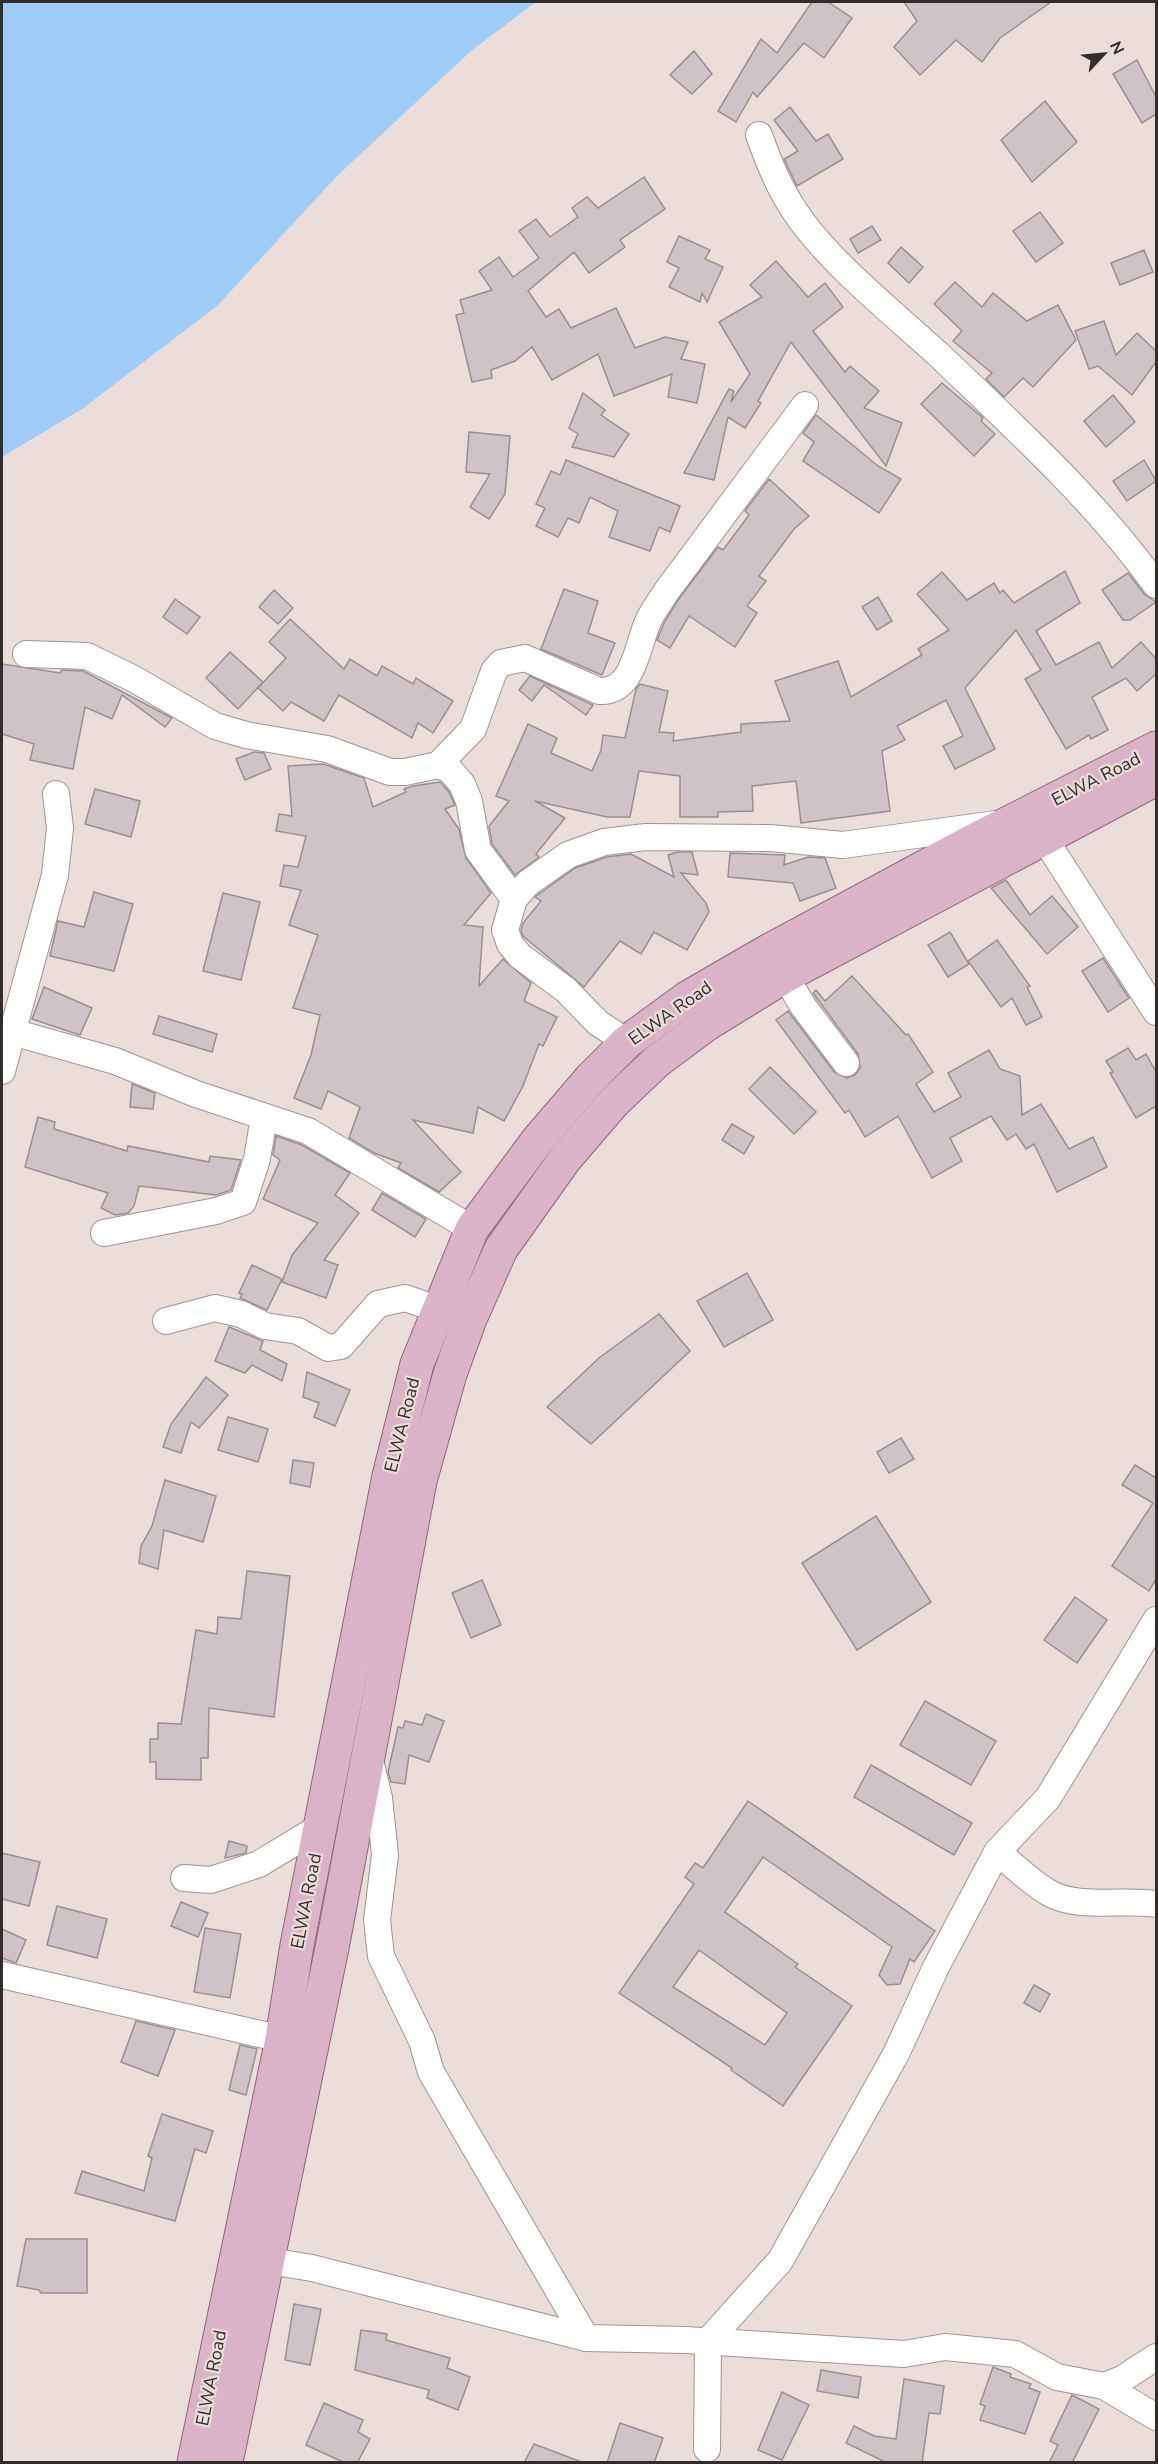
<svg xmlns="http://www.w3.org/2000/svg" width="1158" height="2464" font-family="'Nunito Sans',sans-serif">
  <rect width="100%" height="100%" fill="#ebdeda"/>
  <!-- water -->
  <path fill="#9fcdf8" d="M2,2H536L471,51L337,176L217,306L82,409L2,457Z"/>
  <!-- building -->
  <g fill="#cfc3c7" stroke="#998e91" stroke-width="1.5" fill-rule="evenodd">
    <path d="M812,2H828L852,18L824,58L804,43L757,97L753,92L736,122L718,111L761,39L777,53Z"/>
    <path d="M904,2H1051L1000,38L982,62L956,40L920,75L894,47L917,21Z"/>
    <path d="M694,51L712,74L692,94L670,75Z"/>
    <path d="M1137,60L1156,97V114L1142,123L1113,74Z"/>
    <path d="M1045,101L1077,142L1032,182L1001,140Z"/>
    <path d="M790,107L816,141L828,134L843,159L797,186L784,159L798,151L774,120Z"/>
    <path d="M644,177L665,209L620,240L625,247L589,273L574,252L528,291L546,317L559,309L571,328L616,308L635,348L665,337L688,342L681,359L705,364L697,403L668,397L672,374L614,396L598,354L552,380L532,347L515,361L491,370L492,378L472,382L456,315L464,313L460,300L492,290L479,271L499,257L513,277L539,258L519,231L536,219L550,237L578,217L572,208L587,197L598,208Z"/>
    <path d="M1040,212L1063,243L1036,262L1013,231Z"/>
    <path d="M872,226L881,240L858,253L850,239Z"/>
    <path d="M679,236L710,250L705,259L723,267L707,302L702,293L700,302L669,287L679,268L667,262Z"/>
    <path d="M901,247L923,267L909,283L888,263Z"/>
    <path d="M1144,250L1153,272L1120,285L1111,263Z"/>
    <path d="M776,261L808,297L825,283L843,307L813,331L845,372L850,366L879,391L864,408L902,423L886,466L791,342L758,401L761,403L745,428L728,417L714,480L684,473L729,389L734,391L731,402L750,374L719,322L762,297L750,285Z"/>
    <path d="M955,282L982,307L993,293L1027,321L1058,305L1076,340L1033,387L1023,378L1004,397L986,379L992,373L953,341L962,331L934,304Z"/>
    <path d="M1104,321L1116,355L1137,333L1156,351V362L1132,395L1098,366L1089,369L1075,331Z"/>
    <path d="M942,383L983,418L981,421L995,434L974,456L921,404Z"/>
    <path d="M583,393L605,410L601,415L629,434L614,457L572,447L578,434L569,428Z"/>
    <path d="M1113,395L1135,422L1106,447L1084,421Z"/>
    <path d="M816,415L878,466L901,479L879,513L803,461L814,442L803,433Z"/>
    <path d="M469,432L510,436L505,494L489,519L470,507L490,474L466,472Z"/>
    <path d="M566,460L680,506L670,532L659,527L650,551L609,537L618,511L590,497L579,523L568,518L558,537L536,526L545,508L536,504L551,471L560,475Z"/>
    <path d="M1144,460L1156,481L1127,501L1113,481Z"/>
    <path d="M769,479L809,516L794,529L759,576L766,581L747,606L757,613L735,647L689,616L670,648L657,640L664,623L678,600L718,547L723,550L749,515L745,511Z"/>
    <path d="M1065,571L1080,603L1036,631L1056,665L1099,642L1112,668L1141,642L1156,659V674L1137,691L1126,678L1092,697L1108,730L1091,739L1089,735L1066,749L1025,679L1041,670L1016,630L965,688L995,749L955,769L943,746L963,736L946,700L897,726L905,740L882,751L890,811L801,823L796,781L752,786L753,811L718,812V817H680V776L639,771L630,817H607L535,801L565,818L536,854L539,857L515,875L492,844L489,826L509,801L496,796L528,724L557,738L551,753L592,771L601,750L603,735L625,738L636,689L640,684L668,691L659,732L674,733L673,741L741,732V724L790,721L775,681L838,661L851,697L922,655L918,649L949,630L917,594L942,572L967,600L994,583L1000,593L1003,590L1014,603Z"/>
    <path d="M1128,573L1144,594L1156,602L1130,620H1123L1102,590Z"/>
    <path d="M564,589L598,601L588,633L615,643L602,675L541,649Z"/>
    <path d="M274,590L293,608L278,624L259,607Z"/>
    <path d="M878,597L892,621L877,630L862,607Z"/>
    <path d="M175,599L200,617L187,634L163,617Z"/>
    <path d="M290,619L344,669L350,659L377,676L382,666L413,684L416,678L453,701L433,733L418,723L412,738L339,695L324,721L291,702L283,711L258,688L286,658L269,642Z"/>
    <path d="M230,652L263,682L238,709L206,678Z"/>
    <path d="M2,664L60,673L62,670L83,671L172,718L165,727L122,695L112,719L85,707L73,769L30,760L34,744L2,734Z"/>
    <path d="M530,676L593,705L586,715L544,685L532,701L519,690Z"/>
    <path d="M254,752L264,753L271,769L245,780L236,759Z"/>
    <path d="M323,764L364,778L373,807L406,792L404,789L413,786L440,782L449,792L455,805L445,809L459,829L466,858L491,893L464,925L483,927L479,986L503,959L531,983L524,1001L557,1017L543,1046L539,1044L523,1086L504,1121L478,1107L473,1133L413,1120L461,1172L439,1192L398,1168L401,1163L374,1153L349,1138L360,1107L328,1091L321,1109L294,1098L311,1055L320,1015L293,1008L318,935L289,925L301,890L280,886L284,865L298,867L306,836L276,831L279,814L292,816L288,766Z"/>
    <path d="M95,789L140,801L131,837L85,824Z"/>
    <path d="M677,852H692L698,875L681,873L706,903L709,912L687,950L654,932L641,954L620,941L584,987L523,936L521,930L523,923L541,901L535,897L575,868L607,857L631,854L674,877L668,855Z"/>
    <path d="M730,853L785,855L784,865L808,857L825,858L836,888L800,901L793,883L728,877Z"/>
    <path d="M1006,880L1030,915L1052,896L1078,927L1047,954L991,888Z"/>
    <path d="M94,892L133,904L114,971L50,956L58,921L84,927Z"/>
    <path d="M223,893L260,902L241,980L203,971Z"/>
    <path d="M950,932L969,964L948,977L928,945Z"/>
    <path d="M997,940L1030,986L1027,987L1042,1017L1026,1025L1012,998L1001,1007L968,961Z"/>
    <path d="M1103,958L1129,998L1108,1012L1082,971Z"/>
    <path d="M852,976L906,1035L908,1034L933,1072L916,1084L934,1112L961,1097L948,1073L989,1050L1000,1069L1020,1076L1022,1115L1041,1104L1069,1149L1093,1137L1107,1167L1057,1192L1034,1144L1026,1149L1016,1134L1007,1140L991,1116L950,1138L962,1161L932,1178L898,1116L865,1137L849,1110L845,1113L776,1020L788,1011L834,1072L847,1078L855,1075L860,1068L858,1054L813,993L816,990L825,1001Z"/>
    <path d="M44,987L92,1008L80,1035L32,1019Z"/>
    <path d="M159,1016L217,1034L212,1052L153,1034Z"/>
    <path d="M1128,1048L1136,1060L1146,1054L1156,1072V1106L1136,1118L1110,1073L1113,1072L1106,1061Z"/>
    <path d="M770,1067L816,1112L794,1134L749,1089Z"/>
    <path d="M132,1084L155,1093L153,1109L130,1107Z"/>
    <path d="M38,1117L55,1122L54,1129L127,1151L128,1146L209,1162L210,1156L241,1160L231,1190L216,1195L139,1186L134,1206L128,1213L115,1215L101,1208L108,1193L25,1167Z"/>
    <path d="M732,1124L754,1137L744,1154L722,1140Z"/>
    <path d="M276,1136L302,1145L350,1173L335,1195L359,1213L324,1260L338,1265L326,1298L282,1282L292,1255L318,1223L263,1199L280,1160L273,1155Z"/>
    <path d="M382,1193L426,1219L415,1237L372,1210Z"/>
    <path d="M252,1265L282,1279L267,1310L240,1298L242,1294L239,1293Z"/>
    <path d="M747,1273L773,1320L724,1347L697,1301Z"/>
    <path d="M659,1314L690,1351L591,1444L547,1407L599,1358Z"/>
    <path d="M229,1327L263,1341L260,1350L287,1364L282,1381L252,1365L245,1373L215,1361Z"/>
    <path d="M307,1372L350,1390L335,1426L314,1417L319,1403L303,1397Z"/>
    <path d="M206,1377L228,1395L199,1428L191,1422L181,1453L163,1447L171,1424Z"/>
    <path d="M228,1417L268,1429L258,1462L218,1450Z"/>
    <path d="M901,1438L914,1459L889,1473L877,1452Z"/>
    <path d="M293,1460L314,1463L310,1487L290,1483Z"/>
    <path d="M1135,1465L1156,1478V1579L1149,1591L1112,1566L1153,1503L1122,1485Z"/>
    <path d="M165,1480L216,1496L203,1542L164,1530L158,1569L139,1563L141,1546L152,1526Z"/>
    <path d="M876,1516L931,1602L857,1650L802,1563Z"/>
    <path d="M247,1571L290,1576L274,1717L209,1708L208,1758H201V1780L156,1779V1762H150V1739H158V1723L181,1724L196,1630L217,1634L218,1617L241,1619Z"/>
    <path d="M482,1580L501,1625L471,1638L452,1593Z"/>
    <path d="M1075,1597L1107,1620L1077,1663L1044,1640Z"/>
    <path d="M925,1701L996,1741L971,1785L900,1745Z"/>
    <path d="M426,1714L444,1721L429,1762L409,1755L405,1784L391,1782L388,1772L398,1727L403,1728L405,1721L422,1725Z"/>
    <path d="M871,1765L972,1823L954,1855L854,1797Z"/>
    <path d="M748,1801L935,1931L914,1962L910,1959L900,1984L887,1985L879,1975L892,1947L763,1857L725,1912L798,1964L795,1967L852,2006L783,2106L731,2070L732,2068L619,1993L694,1884L685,1877L695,1863L703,1868ZM699,1950L787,2013L765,2045L673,1987Z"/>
    <path d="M229,1841L247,1846L246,1853L225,1858Z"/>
    <path d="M2,1853L40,1862L29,1906L2,1899Z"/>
    <path d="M181,1902L208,1913L198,1937L171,1926Z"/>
    <path d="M57,1906L107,1919L97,1958L47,1945Z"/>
    <path d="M205,1928L241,1934L230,1998L194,1992Z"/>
    <path d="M2,1929L26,1940L16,1963L2,1958Z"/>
    <path d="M1034,1985L1050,1994L1040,2012L1024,2003Z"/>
    <path d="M136,2021L175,2030L158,2076L121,2062Z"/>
    <path d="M240,2045L257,2049L246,2095L229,2090Z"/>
    <path d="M162,2114L213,2131L206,2153L195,2149L175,2221L75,2193L82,2171L144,2191L152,2158L148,2156Z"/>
    <path d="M26,2239H87V2293H41L39,2290L17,2286Z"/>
    <path d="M294,2304L321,2309L310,2365L285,2360Z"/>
    <path d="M361,2330L387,2334L386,2340L450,2358L447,2368L470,2377L458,2410L427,2398L429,2390L355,2370Z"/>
    <path d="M993,2367L1011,2374L1010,2377L1031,2384L1029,2388L1040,2392L1025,2434L980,2420L985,2406L980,2404Z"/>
    <path d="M821,2370L861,2377L858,2398L817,2391Z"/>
    <path d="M904,2379L944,2386L940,2414L929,2413L922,2463H887L846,2443L854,2426L874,2436L896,2439Z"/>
    <path d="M782,2392L809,2405L782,2460L758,2450Z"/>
    <path d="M1072,2395L1099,2409L1072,2463H1049L1058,2445L1050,2441Z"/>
    <path d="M324,2403L363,2420L358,2432L370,2439L357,2463H345L306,2445Z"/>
    <path d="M620,2423L663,2438L654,2463H607Z"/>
    <path d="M534,2444L579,2461V2463H524Z"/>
  </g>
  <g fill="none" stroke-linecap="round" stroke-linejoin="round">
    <defs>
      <g id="street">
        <path d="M759,135C769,163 779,188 796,213C828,261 894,314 938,354C1014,427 1094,499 1156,585"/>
        <path d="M26,654L87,656L134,679L215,726L246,735L327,749L390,772H405L438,765L449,769L462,784L469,801L478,850L514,899"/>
        <path d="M438,765L473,729L494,671L501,663L525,658L599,691C633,693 637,648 647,624C651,613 660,602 666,592L805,405"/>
        <path d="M1044,838L1156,1012"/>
        <path d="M785,976L803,1006L846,1063"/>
        <path d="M2,1029L115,1061L196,1094L308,1131L472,1229"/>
        <path d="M627,1042L598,1023L566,990L520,956L510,944L505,930L514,899L528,883L568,855L604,842L646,837L770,838L843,845L996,824"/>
        <path d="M2,1071L55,875L60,828L56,794"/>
        <path d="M104,1233L216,1211L243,1202L257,1159L264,1117"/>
        <path d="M166,1321L215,1308L241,1314L265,1326L298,1331L328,1348L341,1346L378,1304L405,1298L437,1309"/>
        <path d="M370,1760L379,1798L385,1855L377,1920L381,1956L422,2041L431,2072L586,2338"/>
        <path d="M997,1852C1014,1865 1032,1884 1051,1894C1080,1909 1125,1899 1156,1904"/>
        <path d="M184,1878L211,1880L259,1864L320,1827"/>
        <path d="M2,1975L282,2039"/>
        <path d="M251,2258L312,2268L586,2338L686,2340L904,2354L945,2347L1015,2354L1057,2377L1104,2386L1156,2417"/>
        <path d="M1104,2386L1122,2379L1156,2357"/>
        <path d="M707,2449L708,2341L780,2261L896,2054L936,1967L997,1852L1048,1798L1156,1620"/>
      </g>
      <g id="primary">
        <path d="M194,2462L282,2039L297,1945L389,1476L417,1364L472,1229L537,1141L591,1078L627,1042L687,998L770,950L967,844L1156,748"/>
        <path d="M226,2462L332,1948L420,1481L450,1374L470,1319L501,1249L565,1159L614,1102L656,1062L707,1024L785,976L1156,779"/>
      </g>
    </defs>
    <!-- street casing -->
    <use href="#street" stroke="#9f948f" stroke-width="28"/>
    <!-- primary casing -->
    <use href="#primary" stroke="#906478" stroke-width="35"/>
    <!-- street -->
    <use href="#street" stroke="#fff" stroke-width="26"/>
    <!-- primary -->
    <use href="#primary" stroke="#dbb3c7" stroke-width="33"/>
  </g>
  <g text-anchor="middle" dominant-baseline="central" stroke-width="4.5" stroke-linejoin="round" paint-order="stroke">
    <!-- street labels -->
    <g font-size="18" fill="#322d2b" stroke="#ebdeda">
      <text transform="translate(1096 779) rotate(-27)">ELWA Road</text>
      <text transform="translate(670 1013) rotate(-35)">ELWA Road</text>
      <text transform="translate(402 1425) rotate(-76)">ELWA Road</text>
      <text transform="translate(306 1901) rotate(-79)">ELWA Road</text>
      <text transform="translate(211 2378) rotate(-79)">ELWA Road</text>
    </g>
  </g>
  <!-- border -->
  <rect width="1158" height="2464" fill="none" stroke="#322d2b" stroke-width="6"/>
  <!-- north arrow -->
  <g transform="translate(1104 54) rotate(64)" stroke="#ebdeda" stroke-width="4.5" paint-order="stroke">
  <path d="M0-4.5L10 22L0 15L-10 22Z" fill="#322d2b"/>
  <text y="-9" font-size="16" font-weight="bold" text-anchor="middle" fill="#322d2b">N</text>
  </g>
</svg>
